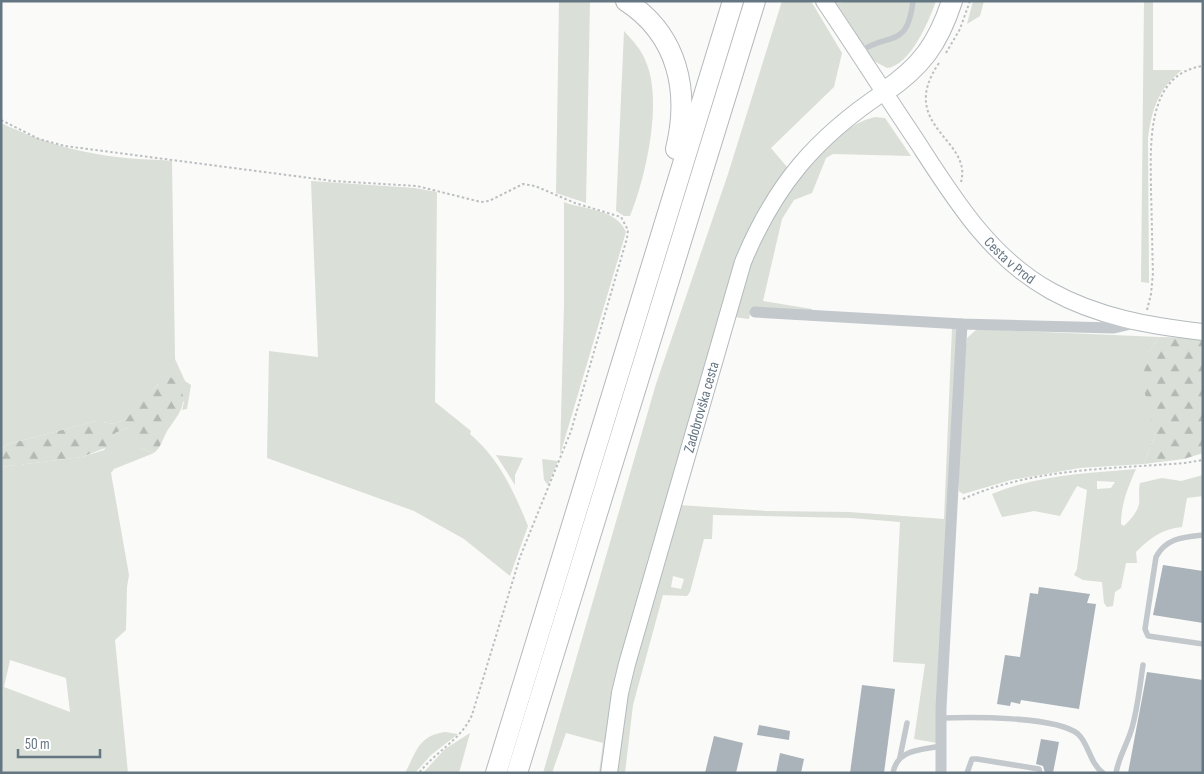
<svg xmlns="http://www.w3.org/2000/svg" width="1204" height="774" font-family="'Sofia Sans Condensed',sans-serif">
  <defs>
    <pattern id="forest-firs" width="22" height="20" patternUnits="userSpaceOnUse" patternTransform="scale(1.25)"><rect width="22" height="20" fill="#dadfd7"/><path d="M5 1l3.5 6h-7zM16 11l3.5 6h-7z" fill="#b4b9b4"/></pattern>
  </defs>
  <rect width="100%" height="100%" fill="#fafaf8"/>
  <!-- grass -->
  <g fill="#dadfd7" fill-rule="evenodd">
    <path d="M559,1H590L586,203L556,193Z"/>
    <path d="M782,1H811L842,53L834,87L771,148L787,167L756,215L746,236L602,773H599L603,743L566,733L552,773H543L656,384L728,174Z"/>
    <path d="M835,1L840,3L844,1H936C929,21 910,66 887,68L874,61Z"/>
    <path d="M973,1H984L980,16L967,24Z"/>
    <path d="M1144,1H1153V70H1182C1158,89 1152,109 1148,138L1149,283L1141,282Z"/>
    <path d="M624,31C633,41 641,49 646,62C663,101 646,177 630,216H624L616,211Z"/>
    <path d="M875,117L885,118L911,156L833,154L826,158L812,193L794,200L782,219L763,301L812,309V312L751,308L749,319L734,317C741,291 748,264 759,240C778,197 828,128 875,117Z"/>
    <path d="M1,123C44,143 79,153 126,158C141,160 157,159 172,161L175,359L185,381L191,385L187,409L182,410L184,402L158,384L126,419L114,424L97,421L8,444L1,449Z"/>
    <path d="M311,181L415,188L437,192L435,402L471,431L470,434C500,460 513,490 528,526L510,576L464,539L414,511L267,458L269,351L318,357Z"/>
    <path d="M564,202C585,210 617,209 626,232L560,455L564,305Z"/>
    <path d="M952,328L958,330L937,743L914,739L925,664L893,662L900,522L851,518L713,515L712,539H704L690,592L687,596L663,595L633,705L625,773H615L629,686L679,505L767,511L849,512L944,519ZM673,576L684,579L681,589L671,587Z"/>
    <path d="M977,329L1159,337L1148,353L1151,413L1155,436L1144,464L1080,468L1011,480L963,494L959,491L958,481L966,346L967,338Z"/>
    <path d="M127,428L137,430L140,448L154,453L114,469L111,473L129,575L127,587L126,630L115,640L128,773H1V467L82,457L104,450L115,433ZM10,660L66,678L70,712L4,687Z"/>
    <path d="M496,455L523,458L515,475V485Z"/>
    <path d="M542,459L558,461L548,485L544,480Z"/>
    <path d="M1136,469C1128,487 1121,504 1121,524L1124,526C1130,520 1137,513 1139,504C1140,497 1138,491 1140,483L1162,478L1181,481L1203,475V496L1187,498L1182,527C1162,529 1150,538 1136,552L1137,563H1126L1121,588L1115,592L1113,606L1107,607L1104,603L1102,582L1083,580L1074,575L1077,569L1087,490L1077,486L1060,516L1034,511L1002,517L992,494C1037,475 1088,473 1136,469ZM1097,481L1115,482L1111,488L1097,489Z"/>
    <path d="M445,732L458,734L431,755L415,773H405C417,751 418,736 445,732Z"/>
    <path d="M470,733L459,773H423L445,749Z"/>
  </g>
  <!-- forest -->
  <g fill="url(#forest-firs)">
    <path d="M1159,337L1203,338V453L1184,459L1144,464L1155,436L1142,381L1148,353Z"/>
    <path d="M167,376C174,378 177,382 180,388C190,406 174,419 166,433C162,441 161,447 154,453L140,448L135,440L137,431L127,428L115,433V444L82,457L1,467V449L8,444L97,421L114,424L126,419L143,399Z"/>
  </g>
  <!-- building -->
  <g fill="#aab3b9">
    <path d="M1163,565L1203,571V623L1153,615Z"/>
    <path d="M1039,587L1090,594L1087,603L1096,604L1079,709L1021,700L1020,704L1011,702L1010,706L997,704L1005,655L1020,657L1030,593L1038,594Z"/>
    <path d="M1147,672L1203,680V773H1128Z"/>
    <path d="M862,685L895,689L884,773H850Z"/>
    <path d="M759,725L790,731L789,740L757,735Z"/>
    <path d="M714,736L743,743L736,773H705Z"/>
    <path d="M1041,739L1059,742L1053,773H1045L1043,766L1036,764Z"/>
    <path d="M780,753L804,759L801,773H776Z"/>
  </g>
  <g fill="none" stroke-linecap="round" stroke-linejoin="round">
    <defs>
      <g id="secondary">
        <path id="s1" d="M824,1C855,47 885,94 916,140C953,197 989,257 1051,291C1098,317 1150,326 1203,332"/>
        <path id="s2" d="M609,773L620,693L627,664L743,262C775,185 815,138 884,92"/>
      </g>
      <g id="highway">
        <path d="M626,1C678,35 690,91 676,149"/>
        <path d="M884,92C921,67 938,44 952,1"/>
        <path d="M496,773L733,1"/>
        <path d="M517,773L755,1"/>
      </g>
    </defs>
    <!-- secondary casing -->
    <use href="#secondary" stroke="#b3babf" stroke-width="18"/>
    <!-- highway casing -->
    <use href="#highway" stroke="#b4b9bd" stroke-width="22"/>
    <!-- path -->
    <g stroke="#bbbfc2" stroke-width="2" stroke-dasharray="2.5 2.5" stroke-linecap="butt">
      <path d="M946,53L960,29L970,1"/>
      <path d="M939,63C896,126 973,139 961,182"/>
      <path d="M1,120L39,139L65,146L333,181L417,186L481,202L489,201L523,184L535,186L575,203L621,217L628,230L627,238L571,431L520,557L472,715C461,740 436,751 419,773"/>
      <path d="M1147,310L1151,294L1153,273C1152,246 1152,219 1151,192C1151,149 1144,74 1203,66"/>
      <path d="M963,499C1033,468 1110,469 1185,463L1203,460"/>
    </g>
    <!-- lane -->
    <g stroke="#c3c8cc" stroke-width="5.5">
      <path d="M860,52C888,31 907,51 913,1"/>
      <path d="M1203,535C1183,537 1166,538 1156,557L1145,629L1148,636L1203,644"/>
      <path d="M941,718C971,717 1056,716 1078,734C1089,744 1089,762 1103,773"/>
      <path d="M900,757L907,723"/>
      <path d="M893,773C897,749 921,750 941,746"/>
      <path d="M967,773L972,759H977L1039,769L1040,773"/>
      <path d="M1116,773C1119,755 1129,742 1133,724C1138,705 1140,685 1143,665"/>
    </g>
    <!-- street -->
    <g stroke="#c3c8cc" stroke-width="11">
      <path d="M755,312L962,324L1114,328L1135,323"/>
      <path d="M941,773V708L962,324"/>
    </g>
    <!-- secondary -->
    <use href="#secondary" stroke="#fff" stroke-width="16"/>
    <!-- highway -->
    <use href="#highway" stroke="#fff" stroke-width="20"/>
  </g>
  <g text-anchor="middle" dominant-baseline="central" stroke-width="5" stroke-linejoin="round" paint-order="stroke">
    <!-- street labels -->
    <g font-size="15" fill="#657683" stroke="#fff">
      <text stroke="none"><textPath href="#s1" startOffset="320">Cesta v Prod</textPath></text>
      <text stroke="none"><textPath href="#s2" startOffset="378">Zadobrovška cesta</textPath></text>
    </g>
  </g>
  <!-- border -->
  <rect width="1204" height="774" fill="none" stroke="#657683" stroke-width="5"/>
  <!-- scale -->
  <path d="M18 749v8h82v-8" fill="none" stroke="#657683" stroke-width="2.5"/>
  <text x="25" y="749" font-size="15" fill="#657683" stroke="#ffffff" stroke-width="4" paint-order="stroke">50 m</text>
</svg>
